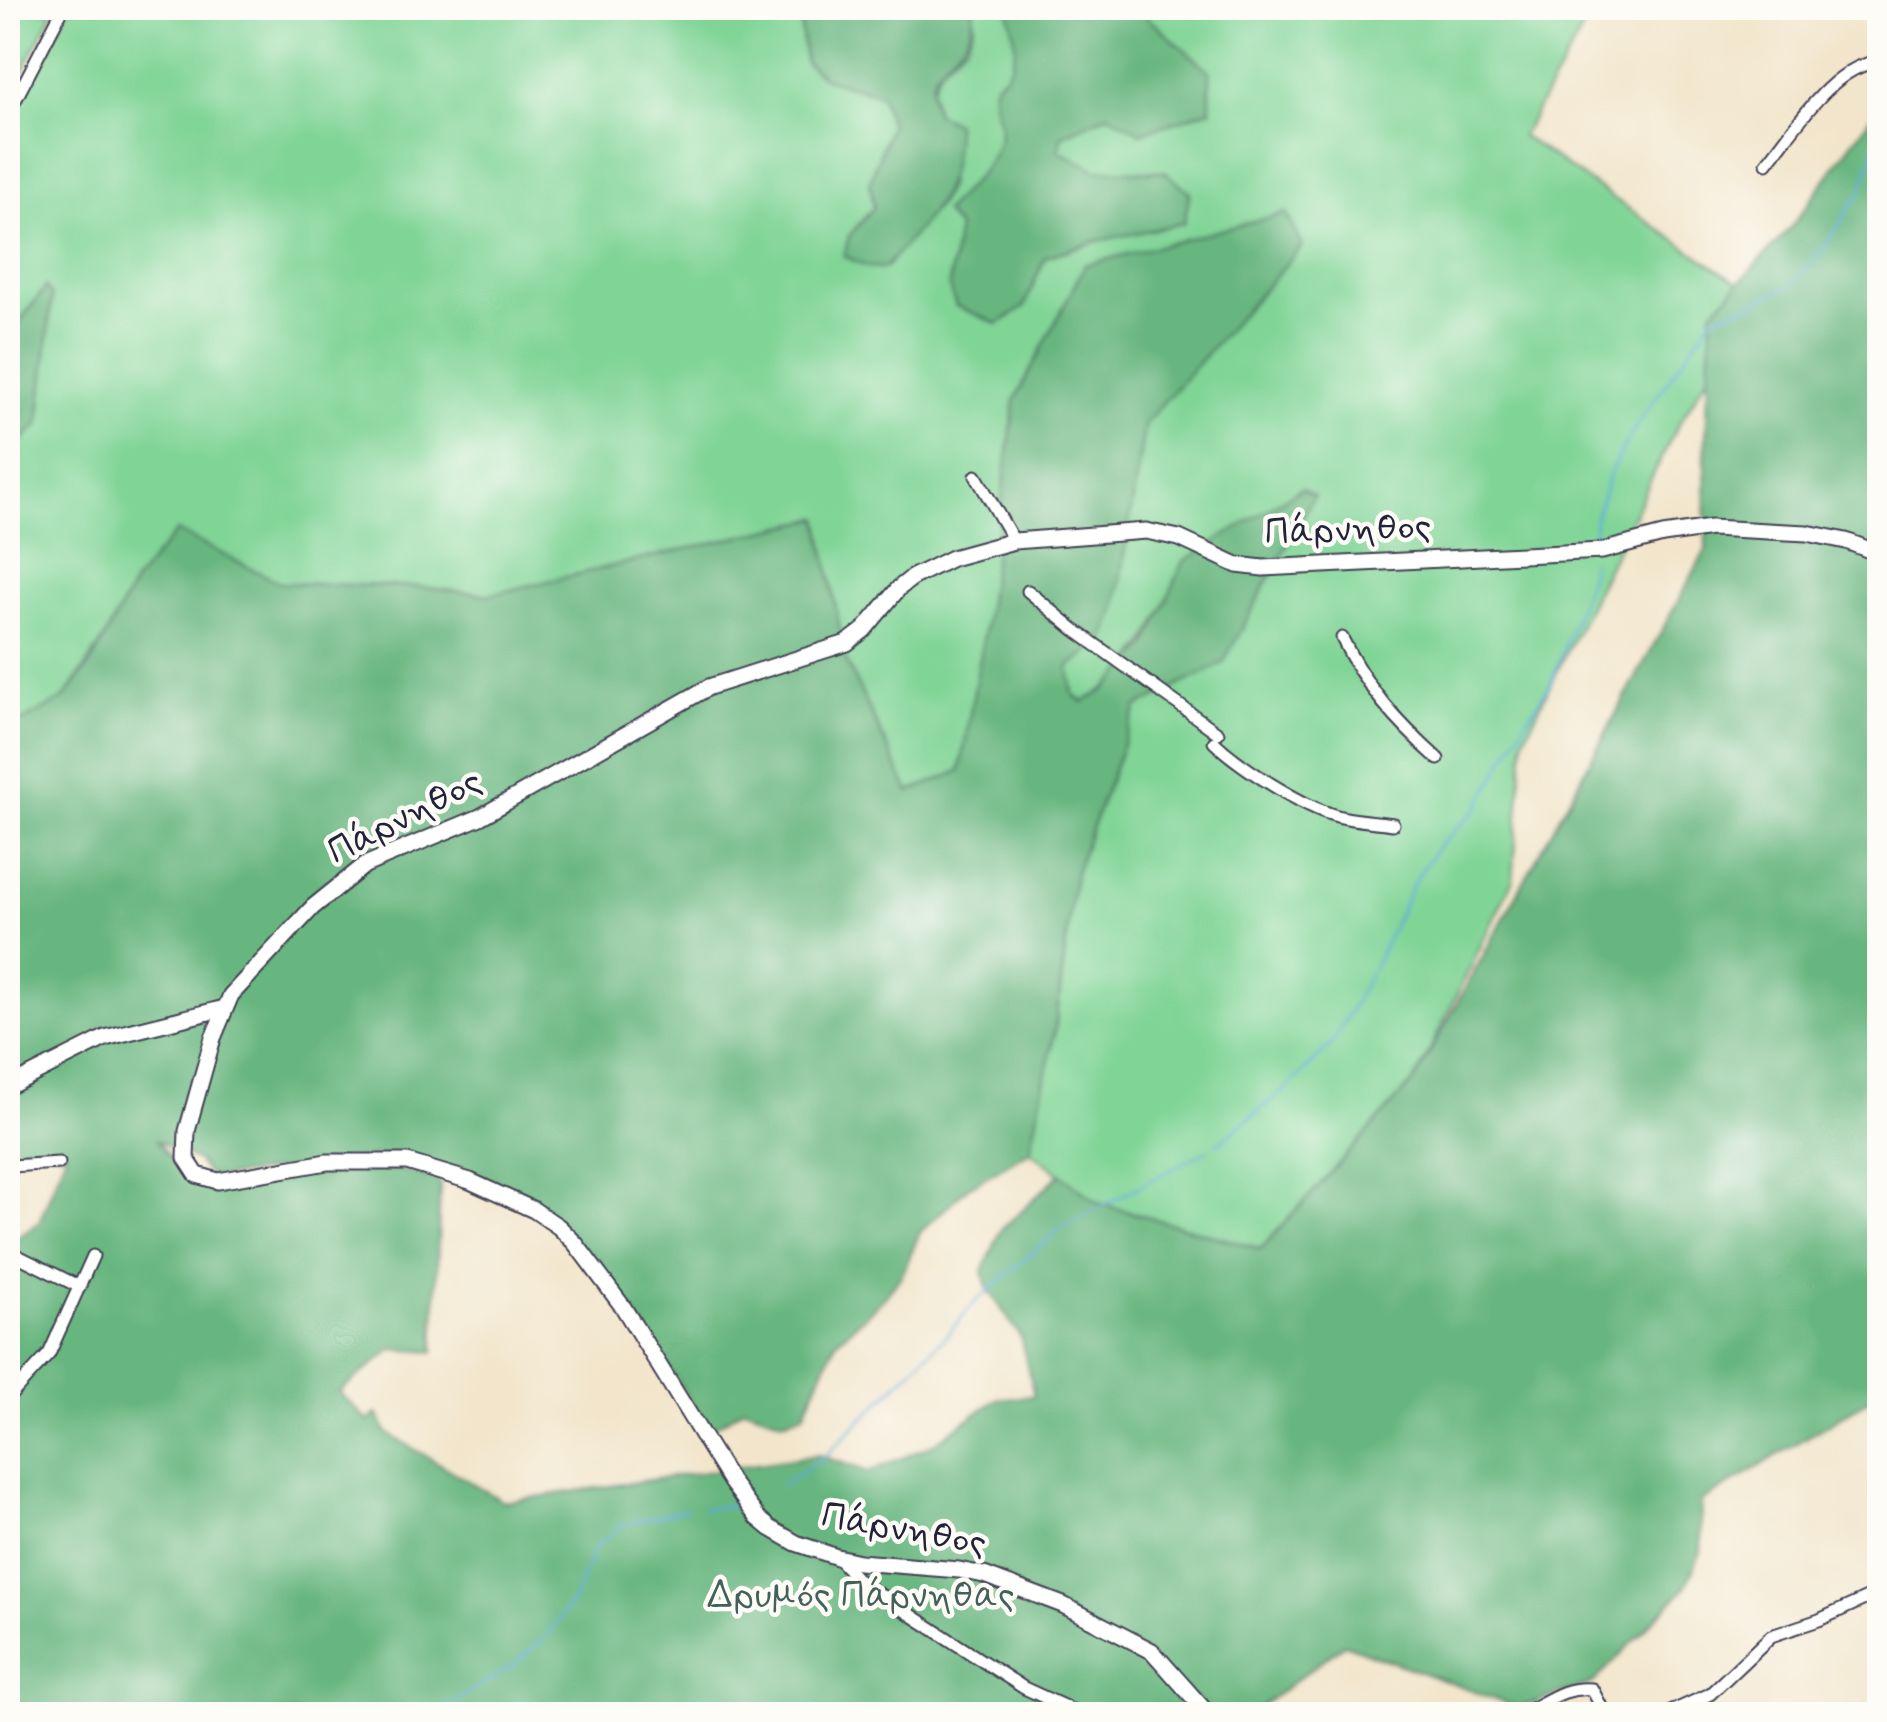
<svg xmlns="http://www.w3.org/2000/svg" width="1887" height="1722" font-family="Mynerve,sans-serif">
  <rect width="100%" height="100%" fill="#fdfcf7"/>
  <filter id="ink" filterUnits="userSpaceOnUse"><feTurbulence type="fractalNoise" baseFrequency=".01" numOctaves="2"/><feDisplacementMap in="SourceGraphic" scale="20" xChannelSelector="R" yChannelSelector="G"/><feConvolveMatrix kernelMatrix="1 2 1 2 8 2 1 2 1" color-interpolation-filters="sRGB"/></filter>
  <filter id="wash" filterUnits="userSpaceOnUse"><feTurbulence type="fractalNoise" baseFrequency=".0048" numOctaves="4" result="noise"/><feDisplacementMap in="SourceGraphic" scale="40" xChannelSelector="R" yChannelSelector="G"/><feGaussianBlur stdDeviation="2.25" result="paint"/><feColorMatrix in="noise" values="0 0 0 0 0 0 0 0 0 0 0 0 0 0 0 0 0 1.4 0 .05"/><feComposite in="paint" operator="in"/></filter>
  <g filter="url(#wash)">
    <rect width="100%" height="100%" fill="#f2e5cb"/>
    <!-- green -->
    <g fill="#80d496" stroke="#517b68" stroke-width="2.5">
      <path d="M8,8H33L53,13L8,99Z"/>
      <path d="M69,8H799L806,63L824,78L881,95L890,125L870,182L874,207L849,236L884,268L938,205L949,185L931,89L941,68L967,43L974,26L973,8H1008C1012,25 1020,43 1013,61C1008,76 999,89 996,105C994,114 999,119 1000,128C1002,159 963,191 944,212L958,228L949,286L1024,307L1045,257L1097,241L1165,172L1096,170L1059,151L1061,136L1108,114L1187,117L1210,110L1136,8H1595L1522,136L1756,295L1673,434L1524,739L1513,880L1415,1080L1261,1249L1098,1203L1030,1151L1055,1030L1075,872L1137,707L1223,663L1185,561C1160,616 1140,673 1083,702L1073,694L1069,667L1105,638L1145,423L1302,246L1286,213L982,647L960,771L908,792L846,661L819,518L489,595L419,587L280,583L176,531L63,700L8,729V452L39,424L52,296L45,288L8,337V125Z"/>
    </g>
    <!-- forest -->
    <g fill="#68b67f" stroke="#456c5d" stroke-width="2.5">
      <path d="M799,8H973C977,53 935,53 931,89C930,96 934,106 935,113L956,123C956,196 929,216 885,268L867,267L844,256L849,236L874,207L870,182L890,125L881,95L824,78L805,62Z"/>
      <path d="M1008,8H1136L1210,71V110L1141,133L1108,114L1061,136L1059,151L1096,170L1165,172L1190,192L1184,223L1097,241L1045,257L1024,307L998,324L956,306L949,286L958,228L944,212C963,190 1000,161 1000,130C1001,116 988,99 995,85C997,80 1003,78 1006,74C1022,52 1013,31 1008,8Z"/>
      <path d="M1879,106V1393L1701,1502V1552L1684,1589L1592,1684L1518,1708L1344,1644L1251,1714H8V1243L39,1223L66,1153L20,1148L8,1156V729L63,699L91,663L135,581L176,531L280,583L419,587L489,595L819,518L846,661L909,792L960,771L982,647L1015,400L1085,265L1286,213L1302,246L1145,423L1115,612L1105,638L1069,667L1073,695L1083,702L1104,691L1146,647L1184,561L1302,488L1314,496L1223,663L1137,707L1075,872L1055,1030L1030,1151L967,1188L920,1232L902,1275L881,1301L836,1342L804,1414L783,1421L744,1408L709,1430L637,1318L530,1205L378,1156L218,1178L207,1173L197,1161L156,1140C174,1161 189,1187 218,1191C290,1182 365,1155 437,1177L440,1185L434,1352L393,1349L339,1392L368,1421L377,1414L387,1433L504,1502L818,1455L869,1472L932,1445L997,1399L1034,1396L1021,1338L987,1287L983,1271L1001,1230L1060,1174L1098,1203L1261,1249L1415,1080L1706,550L1705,458L1712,312L1791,227Z"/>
      <path d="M46,287L52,296L39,424L8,452V337Z"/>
    </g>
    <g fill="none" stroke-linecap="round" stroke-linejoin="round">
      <!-- stream -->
      <g stroke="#5dabd7" stroke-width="2.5">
        <path d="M1593,547L1595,519L1612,468L1638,423L1713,317L1750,305L1791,285L1826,246L1862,189L1880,131"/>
        <path d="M1217,1144L1286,1089L1332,1044L1375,965L1414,882L1436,849L1477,809L1527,719L1551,684L1591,573L1592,560"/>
        <path d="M782,1486L826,1455L947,1335L973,1304L1061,1228L1208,1150"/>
        <path d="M703,1509L736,1505"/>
        <path d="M435,1714L514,1665L546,1637L575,1597L596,1546L622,1525L686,1509"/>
      </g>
    </g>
  </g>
  <g filter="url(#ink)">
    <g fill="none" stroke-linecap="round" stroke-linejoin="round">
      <defs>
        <g id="street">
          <path d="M8,114L63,8"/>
          <path d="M1767,163C1794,130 1834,63 1880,62"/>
          <path d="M976,476L1014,541"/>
          <path d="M1028,591L1075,630L1218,733"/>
          <path d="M1342,638C1365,687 1398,723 1438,759"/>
          <path d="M1214,742C1240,767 1303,807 1337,816C1355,821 1375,821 1393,824"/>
          <path d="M8,1165L10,1174L8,1187"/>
          <path d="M10,1166L59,1163"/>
          <path d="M8,1251L80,1287"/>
          <path d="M8,1398L49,1354L93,1256"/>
          <path d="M837,1557L859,1581L1024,1688L1081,1714"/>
          <path d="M1522,1714C1547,1702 1563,1686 1592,1689L1605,1714"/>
          <path d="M1666,1714L1710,1694L1771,1636L1819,1620L1880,1592"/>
        </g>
        <g id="secondary">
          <path d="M8,1087L105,1038L225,1008"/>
          <path d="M1208,1714L1152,1651L1063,1605L984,1575L959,1570L859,1562L837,1557L796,1543L770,1528L758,1518L731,1482L623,1307L575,1243L559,1227L534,1210L470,1181L407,1162H327L218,1181L197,1175L186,1158L187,1131L213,1038L231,995L313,907L365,865L480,817L709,687L847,643L864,630L899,588L913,577L952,558L1014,541L1146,531L1179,538L1237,565L1263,568L1602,551L1663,535L1711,528L1807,533L1846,541L1880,554"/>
        </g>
      </defs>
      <!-- street casing -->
      <use href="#street" stroke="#413f51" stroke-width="15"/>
      <!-- secondary casing -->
      <use href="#secondary" stroke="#413f51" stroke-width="19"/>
      <!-- street -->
      <use href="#street" stroke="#fff" stroke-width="11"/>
      <!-- secondary -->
      <use href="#secondary" stroke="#fff" stroke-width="15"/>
    </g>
  </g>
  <g text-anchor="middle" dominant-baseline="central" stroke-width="9" stroke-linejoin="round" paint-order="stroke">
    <!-- street labels -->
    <g font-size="38" fill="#22223b" stroke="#fdfcf7">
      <text transform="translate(1348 530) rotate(-2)">Πάρνηθος</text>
      <text transform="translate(405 817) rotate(-27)">Πάρνηθος</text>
      <text transform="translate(904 1530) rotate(10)">Πάρνηθος</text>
    </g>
    <!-- park labels -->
    <g font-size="38" fill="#43605b" stroke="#fdfcf7">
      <text x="861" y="1596">Δρυμός Πάρνηθας</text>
    </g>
  </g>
  <!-- margin -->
  <rect width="1887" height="1722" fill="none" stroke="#fdfcf7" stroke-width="40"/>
</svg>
